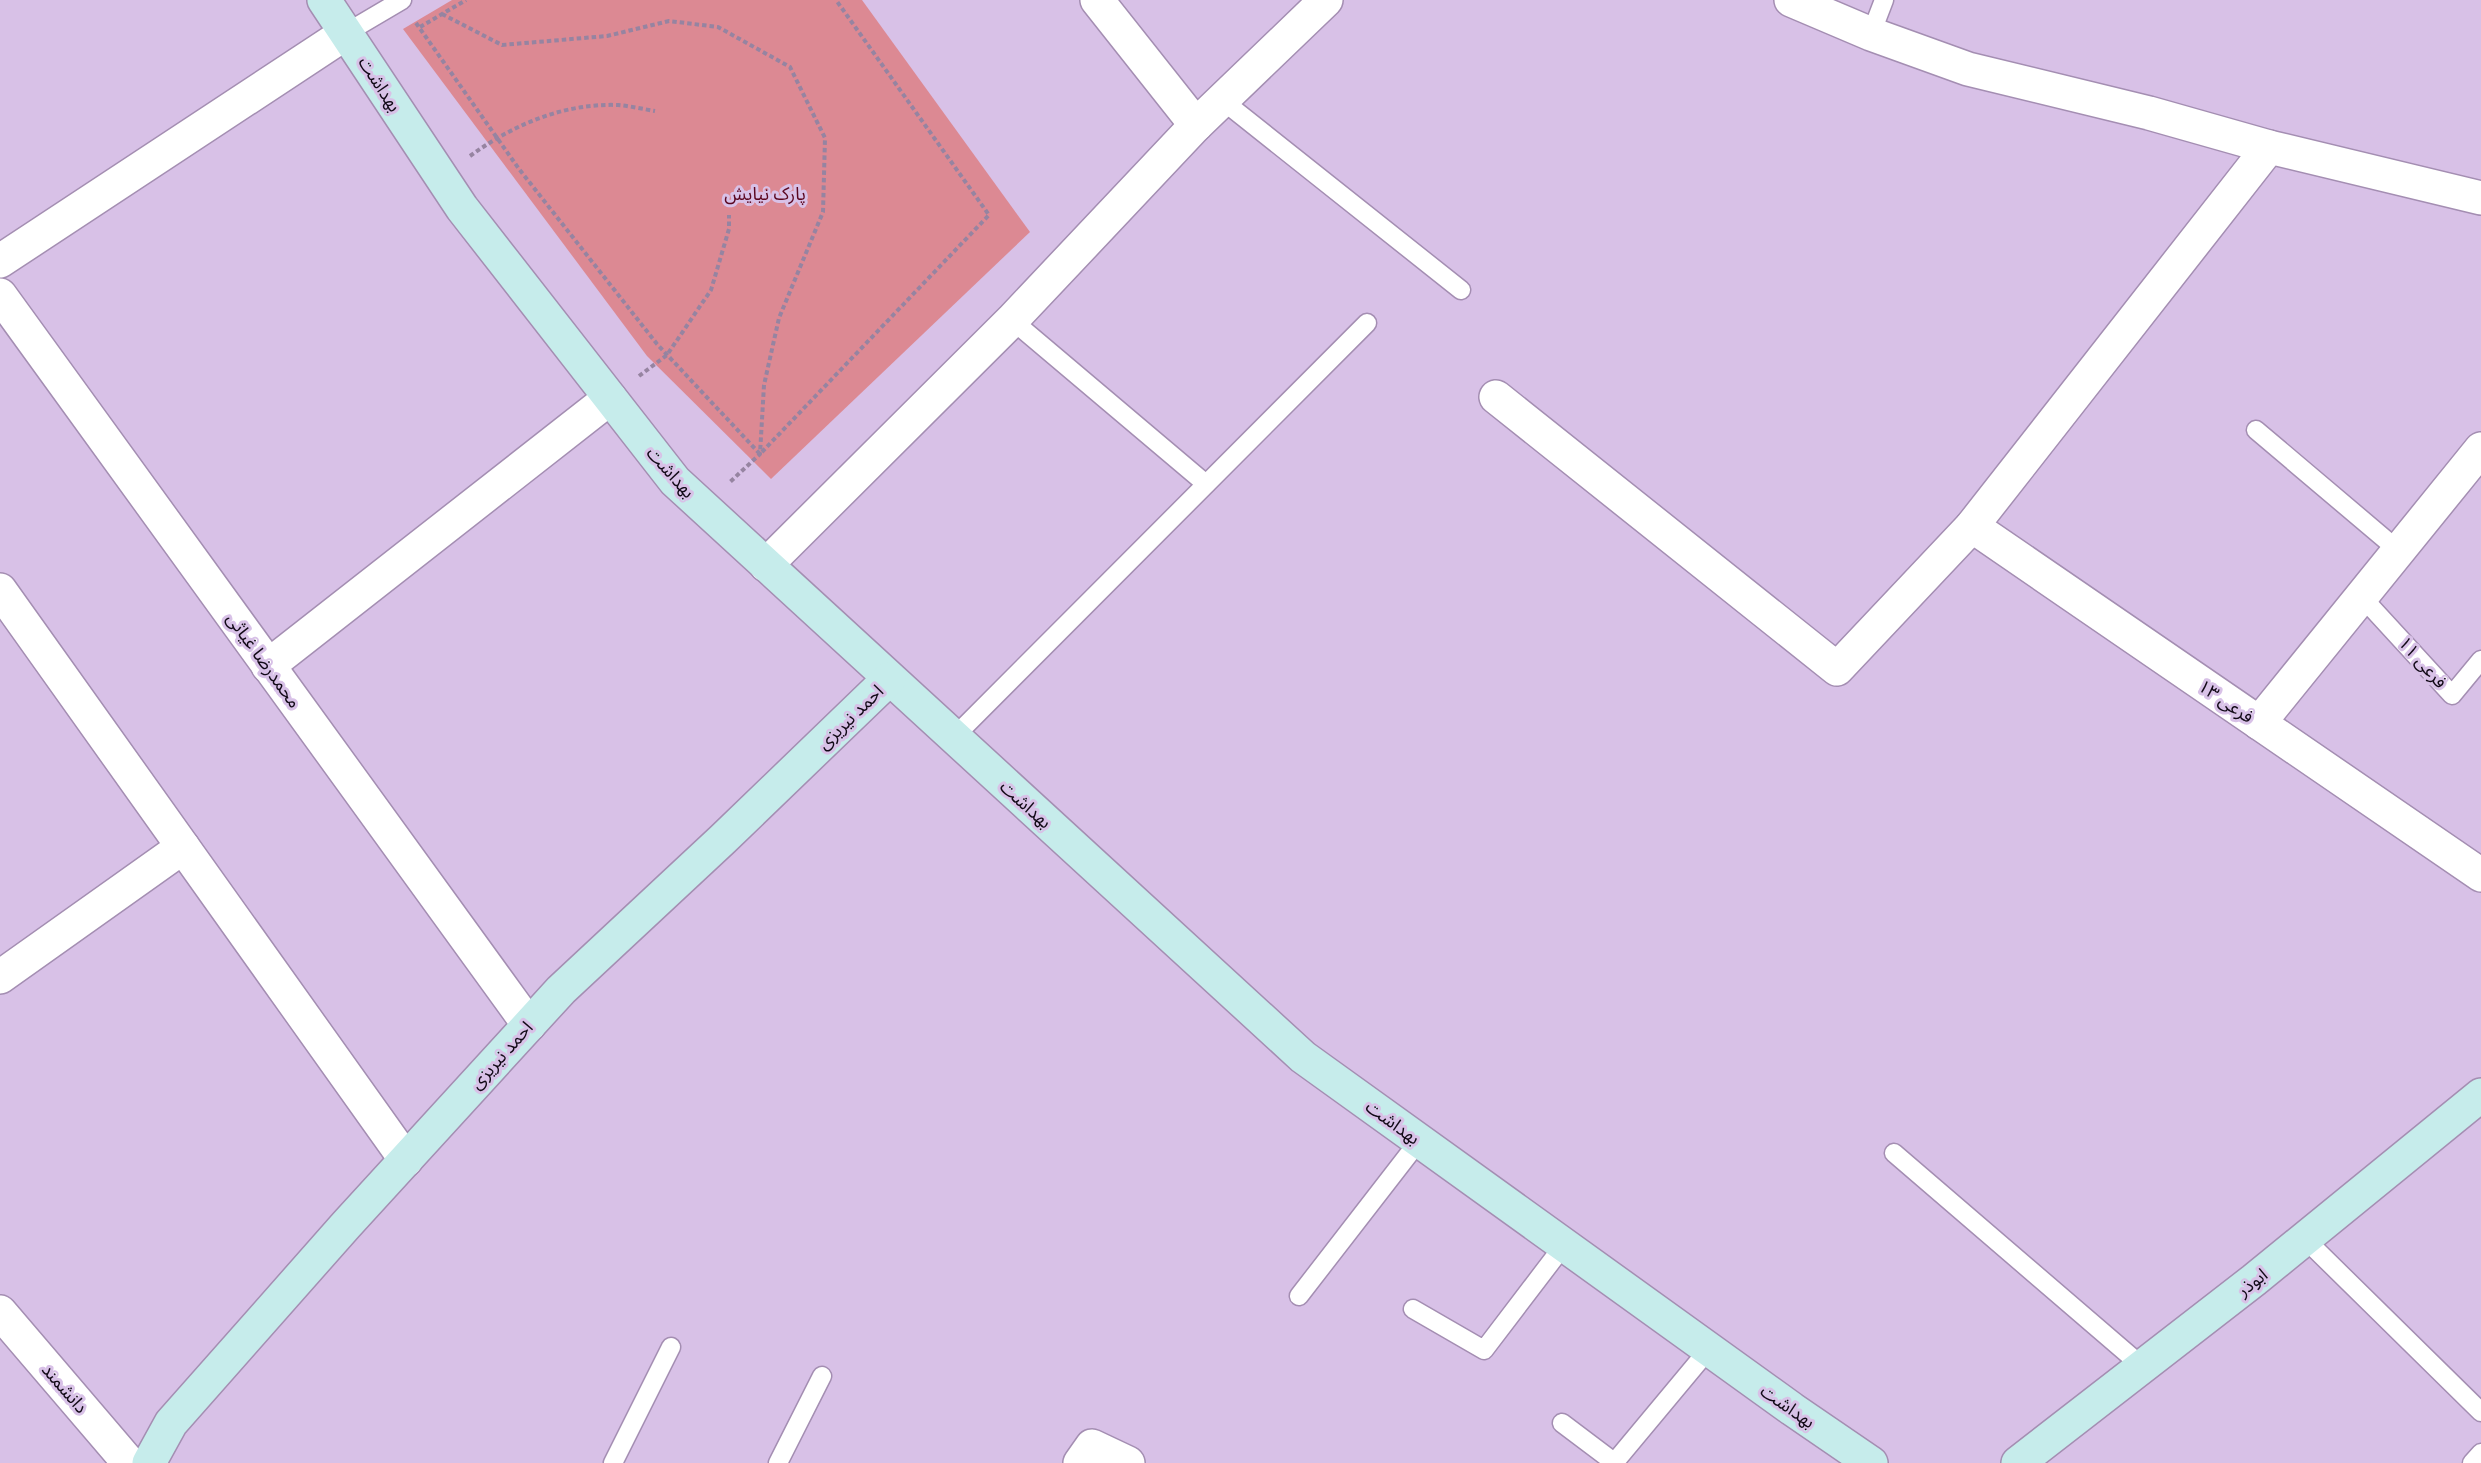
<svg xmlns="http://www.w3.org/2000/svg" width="2481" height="1463" font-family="'Public Sans','Noto Sans Arabic',sans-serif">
  <rect width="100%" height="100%" fill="#d8c1e7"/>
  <!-- green -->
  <path fill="#dc8993" d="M452,0H862L1030,232L771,479L647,356L403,29Z"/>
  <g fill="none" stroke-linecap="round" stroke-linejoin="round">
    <defs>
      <g id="lane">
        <path d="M346,33L402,0"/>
        <path d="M1871,34L1884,0"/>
        <path d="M1222,100L1461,290"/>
        <path d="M1012,320L1206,484"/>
        <path d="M2256,430L2399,551"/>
        <path d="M2362,597L2452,695L2481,660"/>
        <path d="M953,738L1367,323"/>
        <path d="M1894,1153L2143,1367"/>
        <path d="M2305,1239L2481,1412"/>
        <path d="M1299,1296L1419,1141"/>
        <path d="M1413,1309L1484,1350L1564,1245"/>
        <path d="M1562,1423L1615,1463"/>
        <path d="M613,1463L671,1347"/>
        <path d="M778,1463L822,1376"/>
        <path d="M1614,1463L1709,1349"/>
        <path d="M2472,1463L2481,1453"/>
      </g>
      <g id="street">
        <path d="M1097,0L1196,125"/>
        <path d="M1791,0L1871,34L1968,69L2149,113L2269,147L2481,198"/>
        <path d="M0,261L346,33"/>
        <path d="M0,295L529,1025"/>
        <path d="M1496,397L1837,669L1972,526L2269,147"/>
        <path d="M1972,526L2481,875"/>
        <path d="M766,565L1012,320L1196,125L1326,0"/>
        <path d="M0,590L406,1160"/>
        <path d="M268,666L610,398"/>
        <path d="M2259,723L2481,449"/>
        <path d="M0,977L183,847"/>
        <path d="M0,1312L129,1463"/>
        <path d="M1080,1463L1092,1446L1128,1463"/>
      </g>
      <g id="secondary">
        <path d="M324,0L462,208L675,481L1303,1057L1792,1409L1871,1463"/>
        <path d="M149,1463L171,1423L346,1225L561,990L723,839L889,679"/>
        <path d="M2018,1463L2254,1280L2481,1095"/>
      </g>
    </defs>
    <!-- lane casing -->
    <use href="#lane" stroke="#a48eb2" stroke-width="21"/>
    <!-- street casing -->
    <use href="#street" stroke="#a48eb2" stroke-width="36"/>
    <!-- secondary casing -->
    <use href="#secondary" stroke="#a48eb2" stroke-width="36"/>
    <!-- path -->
    <g stroke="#9684a1" stroke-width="4" stroke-dasharray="4.5 3" stroke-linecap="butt">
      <path d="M442,14L502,45L607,36L669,21L718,27L790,67L825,138L823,212L779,318L764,385L760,454L730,482"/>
      <path d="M416,23L519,169L657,344L760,454L989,215L836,0"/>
      <path d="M420,27L466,0"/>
      <path d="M470,156C513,125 563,103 618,105C630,106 643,109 655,111"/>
      <path d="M639,376L667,355L711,290L729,229V215"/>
    </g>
    <!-- lane -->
    <use href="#lane" stroke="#fff" stroke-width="18"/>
    <!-- street -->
    <use href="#street" stroke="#fff" stroke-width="33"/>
    <!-- secondary -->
    <use href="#secondary" stroke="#c6eceb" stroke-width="33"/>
  </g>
  <g text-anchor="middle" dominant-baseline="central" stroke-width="6" stroke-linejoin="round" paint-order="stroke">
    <!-- street labels -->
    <g font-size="18" fill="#110916" stroke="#d8c1e7">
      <text transform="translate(380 84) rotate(57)">بهداشت</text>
      <text transform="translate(671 472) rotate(48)">بهداشت</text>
      <text transform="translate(264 660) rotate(54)">محمدرضا غیاثی</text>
      <text transform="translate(2423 662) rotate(48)">فرعی ۱۱</text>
      <text transform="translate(2226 701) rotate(34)">فرعی ۱۳</text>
      <text transform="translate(850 717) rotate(-44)">احمد نیریزی</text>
      <text transform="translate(1026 804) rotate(42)">بهداشت</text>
      <text transform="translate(501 1055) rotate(-48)">احمد نیریزی</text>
      <text transform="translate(1393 1122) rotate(36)">بهداشت</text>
      <text transform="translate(2252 1282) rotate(-38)">ابوذر</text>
      <text transform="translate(65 1388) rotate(49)">دانشمند</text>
      <text transform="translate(1788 1406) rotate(35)">بهداشت</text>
    </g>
    <!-- park labels -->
    <g font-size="18" fill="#5a061f" stroke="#d8c1e7">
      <text x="765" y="193">پارک نیایش</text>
    </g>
  </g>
</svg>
